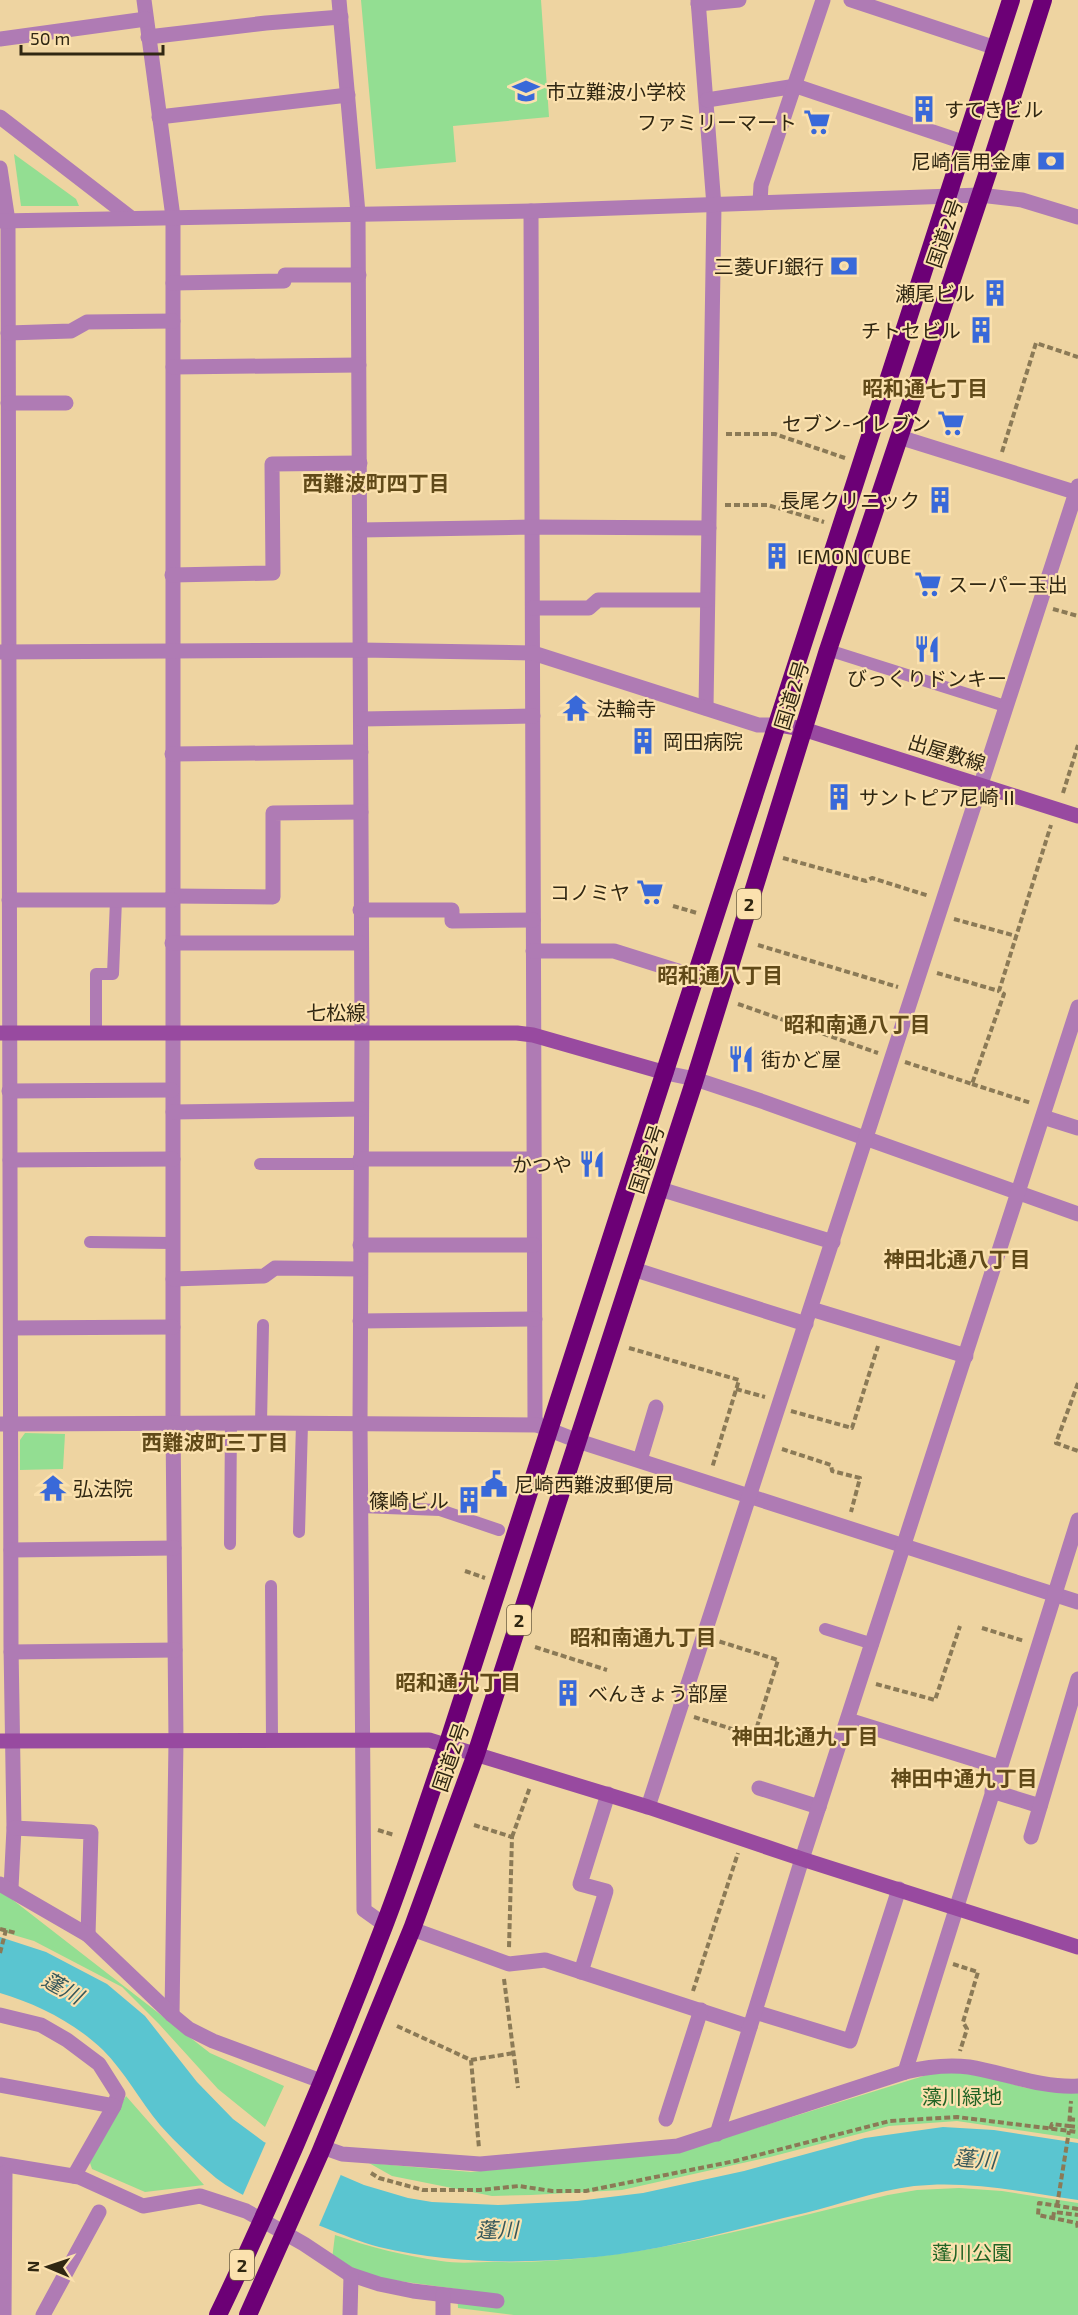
<svg xmlns="http://www.w3.org/2000/svg" width="1078" height="2315" font-family="'Exo 2','Noto Sans JP',sans-serif">
  <rect width="100%" height="100%" fill="#eed4a1"/>
  <!-- green -->
  <g fill="#93de92">
    <path d="M361,0H541L549,117L453,126L456,162L376,169Z"/>
    <path d="M14,154L76,199L79,206H21Z"/>
    <path d="M25,1433L65,1434L63,1469L20,1470V1440Z"/>
    <path d="M0,1890L210,2053L284,2086L265,2127L218,2089L159,2024L122,1987L34,1941L0,1931Z"/>
    <path d="M966,2071L1026,2088L1078,2093V2139L957,2121L889,2126L770,2157L622,2190L531,2195L492,2196L392,2176L369,2163L471,2172L682,2151L930,2074Z"/>
    <path d="M126,2096L204,2185L145,2192L92,2169L89,2160Z"/>
    <path d="M959,2188L1002,2191L1078,2203V2315H514L458,2308L457,2289L377,2278L332,2259L335,2235C369,2247 406,2256 441,2261C458,2264 478,2262 495,2262C629,2265 759,2225 888,2195L917,2190Z"/>
  </g>
  <!-- water -->
  <path fill="#5ac5d0" d="M0,1937L46,1952L107,1984L145,2016L197,2082L233,2119L264,2142L364,2185L408,2198L432,2202L498,2205L577,2201L643,2193L744,2171L865,2138L943,2127L994,2130L1078,2143V2200C1024,2192 968,2180 914,2186C876,2191 841,2204 805,2213C736,2229 666,2250 596,2257C524,2264 449,2264 379,2247C360,2242 341,2234 323,2227C287,2213 247,2202 216,2178C197,2162 176,2143 160,2125C140,2101 125,2072 103,2050C75,2023 37,2004 0,1993Z"/>
  <!-- pier -->
  <path fill="#eed4a1" d="M267,2140L342,2172L318,2228L242,2197Z"/>
  <g fill="none" stroke-linecap="round" stroke-linejoin="round">
    <!-- path -->
    <g stroke="#8b7a56" stroke-width="4" stroke-dasharray="6 3" stroke-linecap="butt">
      <path d="M726,434H775L845,458"/>
      <path d="M1002,452L1036,343L1078,357"/>
      <path d="M725,505H768L824,522"/>
      <path d="M1053,609L1078,616"/>
      <path d="M1063,793L1078,745"/>
      <path d="M783,858L866,881L872,878L929,896"/>
      <path d="M673,906L697,913"/>
      <path d="M954,919L1016,936"/>
      <path d="M758,945L898,987"/>
      <path d="M937,973L999,991"/>
      <path d="M738,1004L878,1053"/>
      <path d="M905,1062L972,1084L1004,994L999,991L1051,825"/>
      <path d="M972,1084L1031,1103"/>
      <path d="M629,1348L739,1380L712,1468"/>
      <path d="M1078,1383L1056,1443L1078,1451"/>
      <path d="M736,1389L765,1397"/>
      <path d="M791,1411L852,1428L878,1346"/>
      <path d="M782,1449L831,1465L832,1471L860,1478L851,1512"/>
      <path d="M465,1571L485,1578"/>
      <path d="M982,1628L1024,1641"/>
      <path d="M535,1647L607,1670"/>
      <path d="M876,1684L935,1700L960,1626"/>
      <path d="M694,1717L754,1736L778,1660L718,1641"/>
      <path d="M474,1825L512,1837L509,1948"/>
      <path d="M378,1830L394,1835"/>
      <path d="M512,1837L530,1787"/>
      <path d="M0,1929L16,1933"/>
      <path d="M0,1953L6,1930"/>
      <path d="M953,1964L978,1972L963,2022L967,2029L960,2051"/>
      <path d="M504,1979L518,2088"/>
      <path d="M693,1991L738,1853"/>
      <path d="M397,2026L471,2060L479,2148"/>
      <path d="M471,2060L514,2053"/>
      <path d="M1069,2119L1078,2120"/>
      <path d="M1069,2126L1078,2127"/>
      <path d="M1050,2129L1052,2124L1069,2126L1071,2101"/>
      <path d="M371,2173L379,2178L423,2190H480L519,2186L552,2191H586L735,2161L890,2121L957,2117L1078,2132"/>
      <path d="M1057,2206L1069,2131"/>
      <path d="M1078,2209L1039,2203L1038,2215L1077,2223L1078,2230"/>
      <path d="M1053,2218L1054,2212L1078,2215"/>
    </g>
    <!-- lane -->
    <g stroke="#af7bb4" stroke-width="12">
      <path d="M828,650L1005,706"/>
      <path d="M96,1033V974H113L116,900"/>
      <path d="M260,1164H360"/>
      <path d="M90,1242L173,1243"/>
      <path d="M261,1423L263,1325"/>
      <path d="M360,1507L440,1510L499,1530"/>
      <path d="M299,1532L302,1424"/>
      <path d="M230,1544L231,1423"/>
      <path d="M271,1586L272,1741"/>
      <path d="M825,1629L873,1644"/>
    </g>
    <!-- street -->
    <g stroke="#af7bb4" stroke-width="15">
      <path d="M144,0L173,217V1423L176,1741L172,2015"/>
      <path d="M339,0L358,213L362,1032L360,1424L364,1910L385,1925"/>
      <path d="M698,0L714,206L706,708"/>
      <path d="M851,0L996,48"/>
      <path d="M698,4L739,0"/>
      <path d="M148,37L266,23L341,17"/>
      <path d="M0,39L146,19"/>
      <path d="M707,100L796,86L966,143"/>
      <path d="M0,117L131,218"/>
      <path d="M159,117L348,95"/>
      <path d="M0,168L8,221L11,1646L14,1828L11,1888"/>
      <path d="M760,202L761,185L823,0"/>
      <path d="M531,211L535,1418L537,1425"/>
      <path d="M0,221L531,211L980,195L1022,200L1078,217"/>
      <path d="M173,283L284,281L285,275H359"/>
      <path d="M8,333L71,331L87,322L173,321"/>
      <path d="M173,367L359,365"/>
      <path d="M8,403H66"/>
      <path d="M899,437L1078,493"/>
      <path d="M360,530L533,527L709,528"/>
      <path d="M172,575L273,573L272,464L360,463"/>
      <path d="M533,608H589L598,600H707"/>
      <path d="M1,652L361,650L533,653L758,725H779"/>
      <path d="M361,719L533,716"/>
      <path d="M172,754L361,752"/>
      <path d="M172,896L273,897V813L361,812"/>
      <path d="M9,900H172"/>
      <path d="M360,910H452V921L533,920"/>
      <path d="M172,943H360"/>
      <path d="M533,951H614L697,977"/>
      <path d="M666,1073L695,1079L764,1102L1078,1214"/>
      <path d="M9,1091L172,1090"/>
      <path d="M173,1112L360,1109"/>
      <path d="M1043,1117L1078,1128"/>
      <path d="M360,1159H534"/>
      <path d="M10,1160L173,1159"/>
      <path d="M660,1189L833,1242"/>
      <path d="M360,1245H534"/>
      <path d="M633,1269L806,1324"/>
      <path d="M173,1279L264,1276L275,1268L360,1269"/>
      <path d="M811,1309L966,1356"/>
      <path d="M360,1321L535,1319"/>
      <path d="M11,1328L173,1327"/>
      <path d="M0,1424L261,1423L537,1425L578,1441L1078,1602"/>
      <path d="M640,1460L656,1407"/>
      <path d="M11,1550L174,1548"/>
      <path d="M11,1652L175,1650"/>
      <path d="M848,1720L999,1767"/>
      <path d="M759,1788L819,1807"/>
      <path d="M992,1791L1040,1806"/>
      <path d="M648,1807L1078,486"/>
      <path d="M14,1828L91,1832L88,1935"/>
      <path d="M1031,1837L1078,1679"/>
      <path d="M0,1884L88,1935L172,2015L189,2029L213,2041L321,2081"/>
      <path d="M412,1929L509,1964L545,1960L750,2027"/>
      <path d="M581,1972L606,1891L580,1884L608,1794"/>
      <path d="M755,2012L850,2041L899,1889"/>
      <path d="M0,2015L41,2025L67,2040L99,2064L118,2094L114,2106L74,2176"/>
      <path d="M905,2072L1078,1520"/>
      <path d="M0,2085L114,2106"/>
      <path d="M666,2119L701,2010"/>
      <path d="M717,2134L802,1859L1078,1007"/>
      <path d="M322,2147L342,2154L480,2164L678,2146L905,2072C926,2067 947,2064 969,2067C1005,2073 1041,2088 1078,2086"/>
      <path d="M0,2164L79,2177L143,2206L200,2196L246,2211L304,2244L349,2274L379,2284L413,2291L497,2301"/>
      <path d="M443,2295V2315"/>
      <path d="M4,2315L5,2173"/>
      <path d="M43,2315L99,2212"/>
      <path d="M350,2315L351,2275"/>
    </g>
    <!-- secondary -->
    <g stroke="#984aa0" stroke-width="15">
      <path d="M779,725L803,729L1078,816"/>
      <path d="M0,1033H517L533,1035L666,1073"/>
      <path d="M0,1741L429,1740L648,1807L802,1859L1078,1947"/>
    </g>
    <!-- highway -->
    <g stroke="#6c0076" stroke-width="18">
      <path d="M218,2315C279,2188 334,2057 384,1926C407,1867 426,1806 447,1746L1011,0"/>
      <path d="M248,2315L320,2153L412,1929L476,1754L695,1079L828,650L989,169L1043,0"/>
    </g>
  </g>
  <!-- icons -->
  <defs>
    <symbol id="school-bare" viewBox="-9 -9 18 18"><path d="M0-5L7-2L0 1L-7-2ZM-4 1L0 2.5L4 1V4Q0 6-4 4Z" fill="#3969d9" stroke="#fbe1ae" stroke-width="2.5" paint-order="stroke"/></symbol>
    <symbol id="building-bare" viewBox="-9 -9 18 18"><path d="M-4-6H4V6H1V3H-1V6H-4ZM-2.5-4.3h1.7v1.8h-1.7ZM.8-4.3h1.7v1.8H.8ZM-2.5-1h1.7V.8h-1.7ZM.8-1h1.7V.8H.8Z" fill="#3969d9" stroke="#fbe1ae" stroke-width="2.5" paint-order="stroke"/></symbol>
    <symbol id="supermarket-bare" viewBox="-9 -9 18 18"><path d="M-6-5.5h2.5l.6 2H6L4.5 2H-2.5L-4.4-4H-6ZM-1.5 3.2a1.3 1.3 0 1 0 .1 0ZM3 3.2a1.3 1.3 0 1 0 .1 0Z" fill="#3969d9" stroke="#fbe1ae" stroke-width="2.5" paint-order="stroke"/></symbol>
    <symbol id="bank-bare" viewBox="-9 -9 18 18"><path d="M-6-4H6V4H-6ZM0-2.3a2.3 2.3 0 1 0 0 4.6a2.3 2.3 0 1 0 0-4.6Z" fill="#3969d9" stroke="#fbe1ae" stroke-width="2.5" paint-order="stroke"/></symbol>
    <symbol id="restaurant-bare" viewBox="-9 -9 18 18"><path d="M-5-6h1v4h1v-4h1v4h1v-4h1v5L-1.5 .5V6h-2V.5L-5-1ZM5-6V6H3V1.5H1.5Q1.5-4 5-6Z" fill="#3969d9" stroke="#fbe1ae" stroke-width="2.5" paint-order="stroke"/></symbol>
    <symbol id="temple-bare" viewBox="-9 -9 18 18"><path d="M0-6L5-2H3V0L6.5 2.5H4V6H1.5V3h-3V6H-4V2.5H-6.5L-3 0V-2H-5Z" fill="#3969d9" stroke="#fbe1ae" stroke-width="2.5" paint-order="stroke"/></symbol>
    <symbol id="civic-bare" viewBox="-9 -9 18 18"><path d="M-.6-6.5H3V-4.5H.6V-3L4-1V1h2V6H-6V1h2V-1L-.6-3ZM-1.2 2.5V6h2.4V2.5Z" fill="#3969d9" stroke="#fbe1ae" stroke-width="2.5" paint-order="stroke"/></symbol>
  </defs>
  <g fill-rule="evenodd">
    <use href="#school-bare" x="507" y="72" width="38" height="38"/>
    <use href="#building-bare" x="905" y="90" width="38" height="38"/>
    <use href="#supermarket-bare" x="798" y="103" width="38" height="38"/>
    <use href="#bank-bare" x="1032" y="142" width="38" height="38"/>
    <use href="#bank-bare" x="825" y="247" width="38" height="38"/>
    <use href="#building-bare" x="976" y="274" width="38" height="38"/>
    <use href="#building-bare" x="962" y="311" width="38" height="38"/>
    <use href="#supermarket-bare" x="932" y="404" width="38" height="38"/>
    <use href="#building-bare" x="921" y="481" width="38" height="38"/>
    <use href="#building-bare" x="758" y="537" width="38" height="38"/>
    <use href="#supermarket-bare" x="909" y="565" width="38" height="38"/>
    <use href="#restaurant-bare" x="908" y="630" width="38" height="38"/>
    <use href="#temple-bare" x="557" y="689" width="38" height="38"/>
    <use href="#building-bare" x="624" y="722" width="38" height="38"/>
    <use href="#building-bare" x="820" y="778" width="38" height="38"/>
    <use href="#supermarket-bare" x="631" y="873" width="38" height="38"/>
    <use href="#restaurant-bare" x="722" y="1040" width="38" height="38"/>
    <use href="#restaurant-bare" x="573" y="1145" width="38" height="38"/>
    <use href="#civic-bare" x="475" y="1465" width="38" height="38"/>
    <use href="#temple-bare" x="34" y="1469" width="38" height="38"/>
    <use href="#building-bare" x="450" y="1481" width="38" height="38"/>
    <use href="#building-bare" x="549" y="1674" width="38" height="38"/>
  </g>
  <g text-anchor="middle" dominant-baseline="central" stroke-width="4.5" stroke-linejoin="round" paint-order="stroke">
    <!-- shield labels -->
    <g fill="#fbe1ae" stroke="#6d5f41" stroke-width="1.5">
      <rect x="737" y="889" width="24" height="30" rx="4.5"/>
      <rect x="507" y="1605" width="24" height="30" rx="4.5"/>
      <rect x="230" y="2250" width="24" height="30" rx="4.5"/>
    </g>
    <g font-size="18" font-weight="bold" fill="#302712">
      <text x="749" y="904">2</text>
      <text x="519" y="1620">2</text>
      <text x="242" y="2265">2</text>
    </g>
    <!-- poi labels -->
    <g font-size="20" fill="#302712" stroke="#fbe1ae" text-anchor="start">
      <text x="546" y="91">市立難波小学校</text>
      <text x="944" y="109">すてきビル</text>
      <text x="797" y="122" text-anchor="end">ファミリーマート</text>
      <text x="1031" y="161" text-anchor="end">尼崎信用金庫</text>
      <text x="824" y="266" text-anchor="end">三菱UFJ銀行</text>
      <text x="975" y="293" text-anchor="end">瀬尾ビル</text>
      <text x="961" y="330" text-anchor="end">チトセビル</text>
      <text x="931" y="423" text-anchor="end">セブン-イレブン</text>
      <text x="920" y="500" text-anchor="end">長尾クリニック</text>
      <text x="797" y="556">IEMON CUBE</text>
      <text x="948" y="584">スーパー玉出</text>
      <text x="927" y="678" text-anchor="middle">びっくりドンキー</text>
      <text x="596" y="708">法輪寺</text>
      <text x="663" y="741">岡田病院</text>
      <text x="859" y="797">サントピア尼崎Ⅱ</text>
      <text x="630" y="892" text-anchor="end">コノミヤ</text>
      <text x="761" y="1059">街かど屋</text>
      <text x="572" y="1164" text-anchor="end">かつや</text>
      <text x="514" y="1484">尼崎西難波郵便局</text>
      <text x="73" y="1488">弘法院</text>
      <text x="449" y="1500" text-anchor="end">篠崎ビル</text>
      <text x="588" y="1693">べんきょう部屋</text>
    </g>
    <!-- street labels -->
    <g font-size="20" fill="#302712" stroke="#fbe1ae">
      <text transform="translate(944 233) rotate(-71)">国道2号</text>
      <text transform="translate(791 695) rotate(-73)">国道2号</text>
      <text transform="translate(947 752) rotate(17)">出屋敷線</text>
      <text x="336" y="1012">七松線</text>
      <text transform="translate(646 1159) rotate(-72)">国道2号</text>
      <text transform="translate(450 1757) rotate(-71)">国道2号</text>
    </g>
    <!-- park labels -->
    <g font-size="20" fill="#226425" stroke="#fbe1ae">
      <text x="962" y="2096">藻川緑地</text>
      <text x="972" y="2252">蓬川公園</text>
    </g>
    <!-- neighbourhood labels -->
    <g font-size="21" font-weight="bold" fill="#614a19" stroke="#fbe1ae">
      <text x="925" y="387">昭和通七丁目</text>
      <text x="376" y="482">西難波町四丁目</text>
      <text x="720" y="974">昭和通八丁目</text>
      <text x="857" y="1023">昭和南通八丁目</text>
      <text x="957" y="1258">神田北通八丁目</text>
      <text x="215" y="1441">西難波町三丁目</text>
      <text x="643" y="1636">昭和南通九丁目</text>
      <text x="458" y="1681">昭和通九丁目</text>
      <text x="805" y="1735">神田北通九丁目</text>
      <text x="964" y="1777">神田中通九丁目</text>
    </g>
    <!-- water labels -->
    <g font-size="21" font-style="italic" fill="#37585b" stroke="#fbe1ae">
      <text transform="translate(63 1987) rotate(29)">蓬川</text>
      <text transform="translate(975 2158) rotate(4)">蓬川</text>
      <text transform="translate(497 2229) rotate(-1)">蓬川</text>
    </g>
  </g>
  <!-- north arrow -->
  <g transform="translate(48 2267) rotate(272)" stroke="#fbe1ae" stroke-width="4.5" paint-order="stroke">
  <path d="M0-4.5L10 22L0 15L-10 22Z" fill="#302712"/>
  <text y="-9" font-size="16" font-weight="bold" text-anchor="middle" fill="#302712">N</text>
  </g>
  <!-- scale -->
  <path d="M21 45v9h142v-9" fill="none" stroke="#302712" stroke-width="3"/>
  <text x="30" y="45" font-size="18" fill="#302712" stroke="#fbe1ae" stroke-width="4.5" paint-order="stroke">50 m</text>
</svg>
